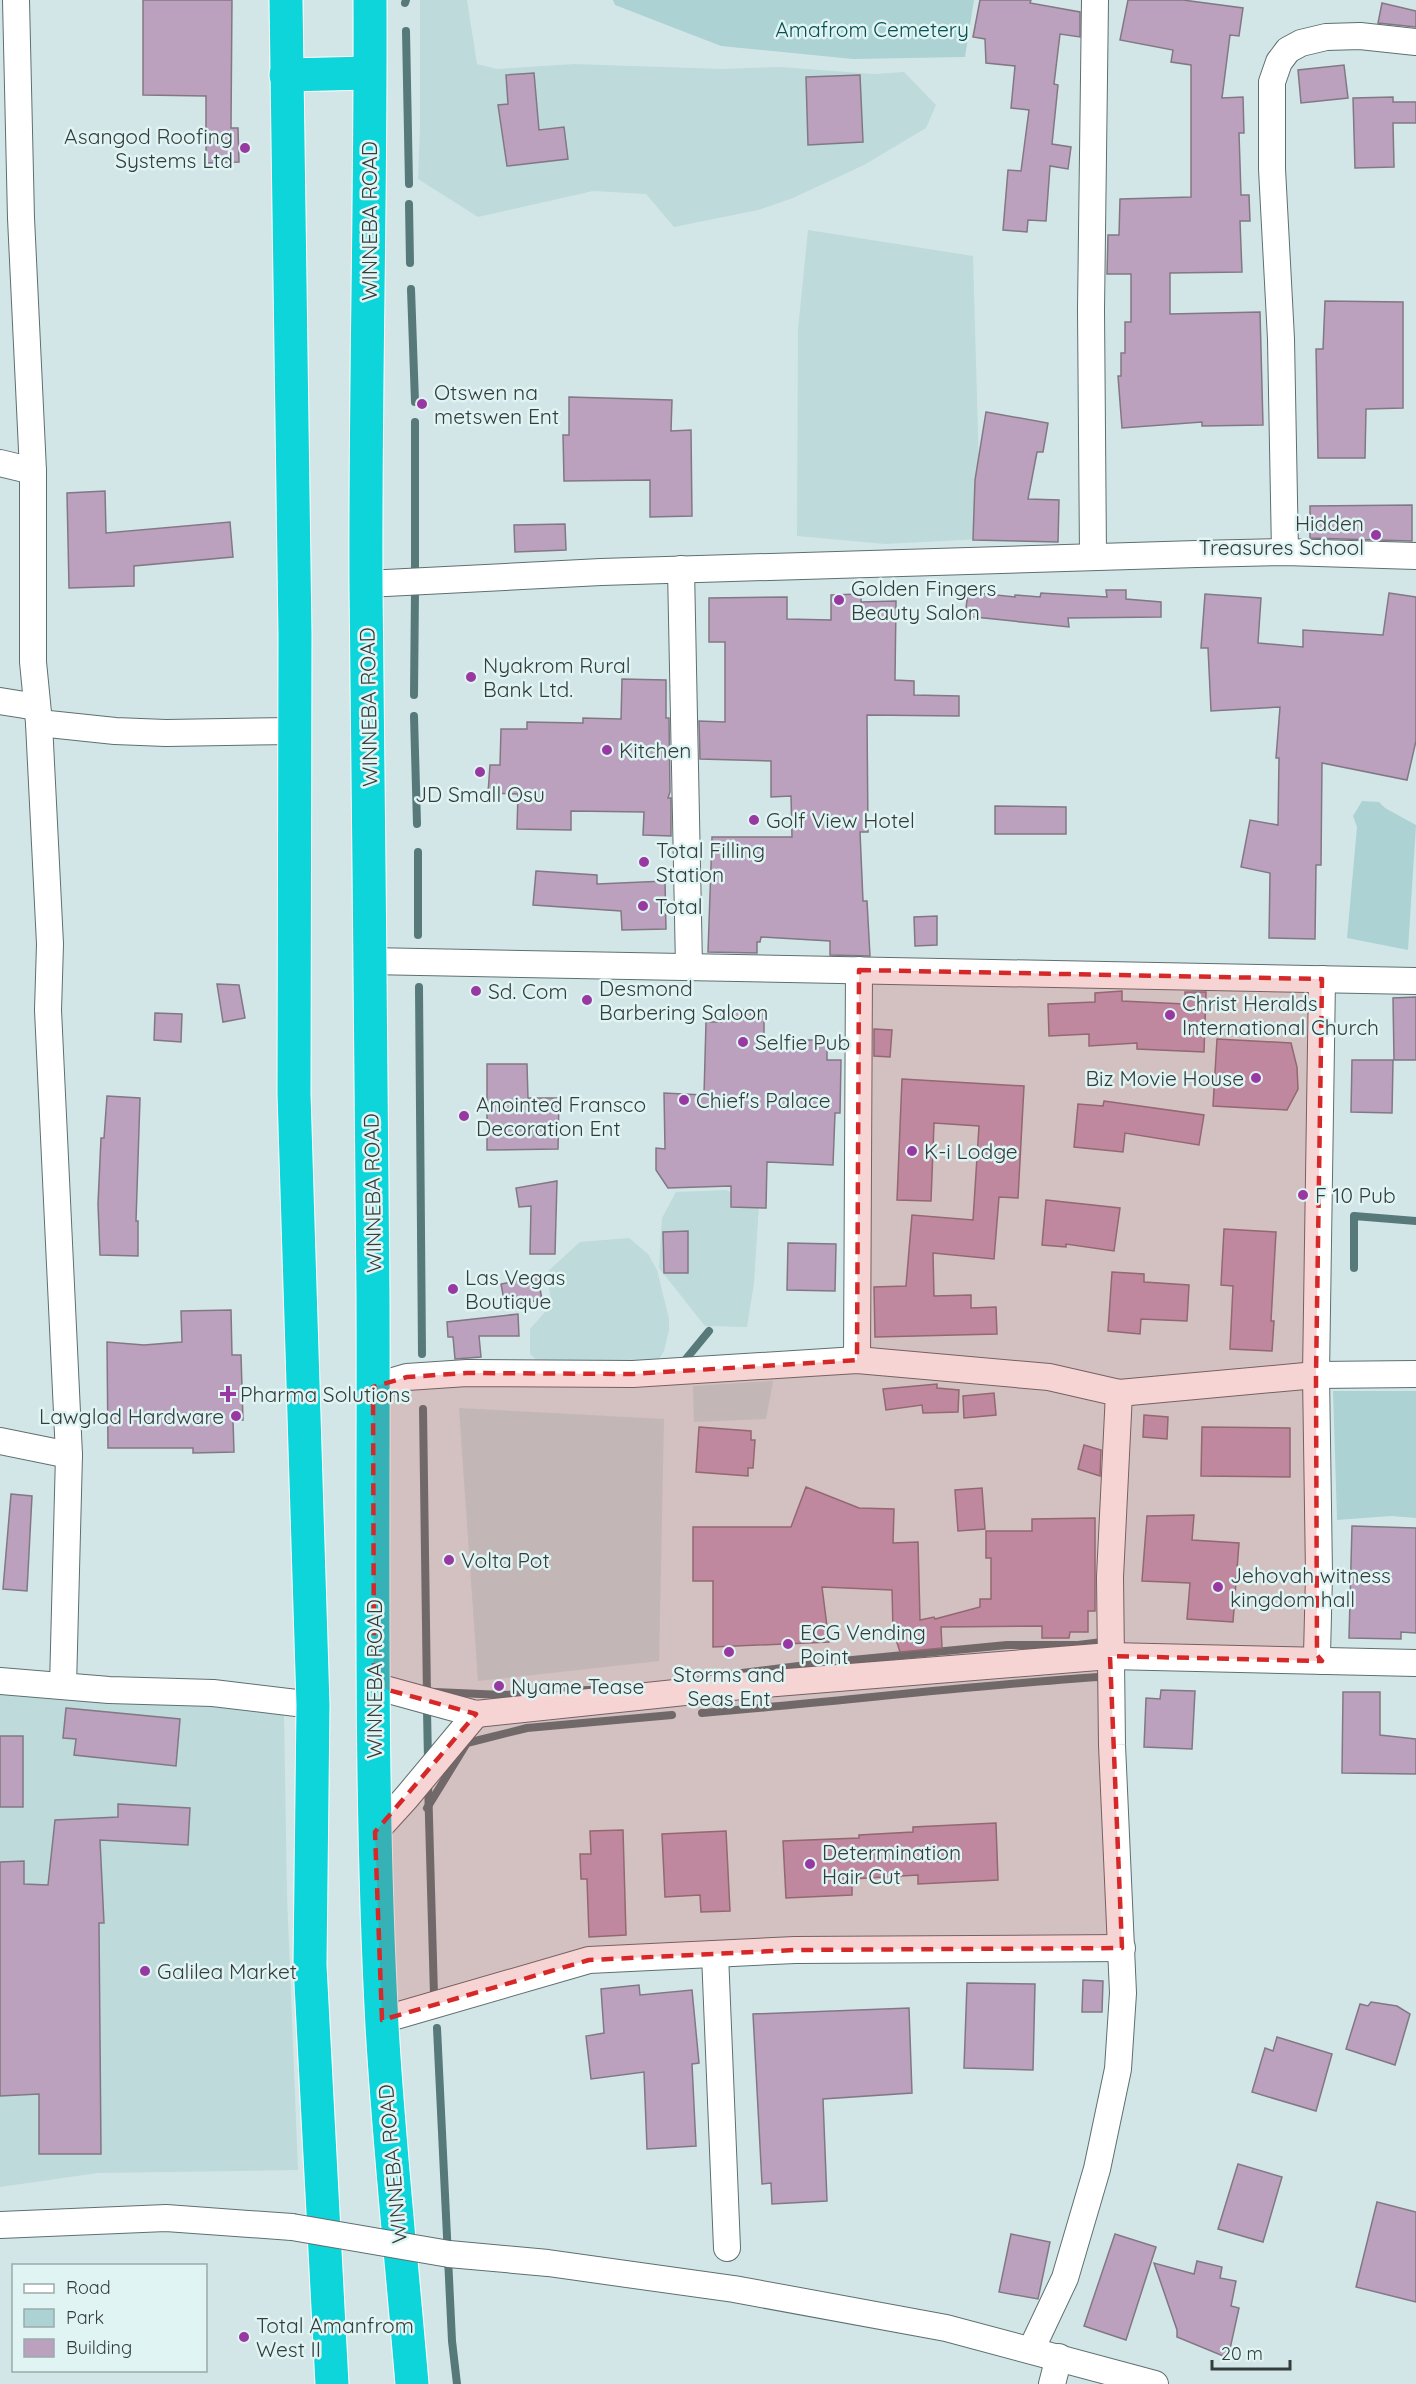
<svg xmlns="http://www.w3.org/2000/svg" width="1416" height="2384" font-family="Quicksand,sans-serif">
  <rect width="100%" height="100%" fill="#d3e6e7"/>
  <!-- built -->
  <g fill="#bedada">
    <path d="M420,0H467L477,64L497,69L574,64L722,69L780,67L874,74L904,72L936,105L926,128L864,165L793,198L758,210L674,227L646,194L593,191L478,217L418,179L420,129Z"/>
    <path d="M808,230L973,256L981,539L885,544L797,536L798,329Z"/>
    <path d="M726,1190L759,1205L754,1283L747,1327L705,1326L659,1268L662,1218L676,1192Z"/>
    <path d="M629,1238L648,1254L657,1270L669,1319V1330L664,1351L652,1370L549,1371L530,1354V1329L552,1304L546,1273L580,1242Z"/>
    <path d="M773,1381L766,1419L694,1422L693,1386Z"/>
    <path d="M459,1408L664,1419L659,1661L478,1681Z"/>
    <path d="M0,1678L284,1712L287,1895L298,2170L98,2173L0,2187Z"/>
  </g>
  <!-- green -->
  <g fill="#add2d3">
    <path d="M613,0H974L965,57L853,59L721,46L615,5Z"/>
    <path d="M1362,801L1379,802L1385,808L1416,825L1408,950L1347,938L1357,827L1353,816Z"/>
    <path d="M1333,1391H1416V1518L1391,1516L1337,1520Z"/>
  </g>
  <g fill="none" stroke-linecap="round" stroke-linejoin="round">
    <!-- stream -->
    <g stroke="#57797a" stroke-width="8">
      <path d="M405,3L406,0"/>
      <path d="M406,31L409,184"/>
      <path d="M409,204L410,263"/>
      <path d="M411,289L415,402"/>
      <path d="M415,422V571"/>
      <path d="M414,695L415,590"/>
      <path d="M414,716L417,824"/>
      <path d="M418,935V852"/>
      <path d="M419,987L422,1354"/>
      <path d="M1354,1268V1216L1416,1221"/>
      <path d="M681,1365L709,1331"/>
      <path d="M423,1409L427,1696"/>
      <path d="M842,1661L1007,1645H1078L1102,1642"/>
      <path d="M718,1676L815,1664"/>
      <path d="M562,1691L590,1690"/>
      <path d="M435,1692L503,1695L529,1694"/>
      <path d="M427,1710L428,1761"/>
      <path d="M702,1713C834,1702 966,1686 1098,1677"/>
      <path d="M428,1783L434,1995"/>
      <path d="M427,1808L467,1743L527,1728L672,1715"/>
      <path d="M437,2028L452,2341L457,2384"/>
    </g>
  </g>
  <!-- building -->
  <g fill="#bba1bd" stroke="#827883" stroke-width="1.5">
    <path d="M143,0H232L231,128H238L239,162L206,163V96L143,95Z"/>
    <path d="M980,0H1031L1030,3L1080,12V37L1060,34L1054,84L1058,85L1052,144L1071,147L1068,169L1050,166L1046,221L1028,220L1027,232L1003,230L1008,170L1021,171L1029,110L1011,108L1015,66L986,63L985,39L973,37Z"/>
    <path d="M1128,0H1183L1243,8L1239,36L1230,35L1222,98L1243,97L1244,133H1239L1241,195H1249L1250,221H1240L1242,272L1170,273V314L1260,312L1263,425L1202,426V422L1122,428L1118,376H1121V353H1125V322H1131V274H1107L1108,235H1119L1120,199L1191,197V65L1171,62L1173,50L1120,40Z"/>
    <path d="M1382,3L1416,11V27L1378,23Z"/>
    <path d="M1344,65L1348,98L1301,103L1298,70Z"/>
    <path d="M534,73L539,130L564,127L568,159L507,166L498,105L508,104L506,75Z"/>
    <path d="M860,75L863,142L808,145L806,77Z"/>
    <path d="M1393,97V102H1416V123H1393L1394,167L1355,168L1353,98Z"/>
    <path d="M1325,301L1403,302V408L1366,409L1365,458H1318L1316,349H1323Z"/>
    <path d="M569,397L672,400L671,431L691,430L692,516L650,517V480L564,481L563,435H569Z"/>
    <path d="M986,412L1048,423L1043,452H1037L1028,499L1059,500L1058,542L973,540L975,480Z"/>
    <path d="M105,491L106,533L230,522L233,557L134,566V586L69,588L67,493Z"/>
    <path d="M1412,505V541L1310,538V506Z"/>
    <path d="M565,524L566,550L515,552L514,525Z"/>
    <path d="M1106,590H1126V599L1161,602V617L1068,618L1069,627L965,616L968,592L1015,597V595L1040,597L1041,593L1107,597Z"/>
    <path d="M1389,593L1416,597V741L1407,780L1322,763L1321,865H1316L1315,939L1269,938L1270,873L1241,867L1250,820L1278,825L1279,758H1276L1280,707L1211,711L1208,648H1201L1205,594L1261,598L1258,643L1303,647V630L1383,635Z"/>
    <path d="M861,594V602L896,601L895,680L914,681V695L959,696V716L867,715L868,832H860L863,901H867L870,956L830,955V941L761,937L760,942H757V953L708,952L712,837H792L791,796L771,797V761L700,759L699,721L725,722V642H709V598L787,597V619L831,620V595Z"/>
    <path d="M622,679L666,680V718H669L670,792L668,798H671V836L643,835L644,812L571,811V830L517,829L518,794L488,793L490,765H500L501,729H527V722L583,723V718L621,719Z"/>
    <path d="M995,806L1066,807V834H995Z"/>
    <path d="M536,871L597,875V884L665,881L666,929L622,930L621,911L533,905Z"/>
    <path d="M937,916V945L915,946L914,917Z"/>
    <path d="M217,984L239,985L245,1018L223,1022Z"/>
    <path d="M1122,991V1001L1185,1004V992H1206L1204,1052L1137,1049V1043L1089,1046V1034L1049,1036L1048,1004L1095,1002V993Z"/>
    <path d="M1416,997V1060H1394L1393,998Z"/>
    <path d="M764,1009V1040H827V1060H841L840,1113H835L833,1165L767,1162L766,1208L731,1207V1186L668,1188L656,1170V1148L665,1149L664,1093L704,1095L706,1022H721V1013L735,1012V1010Z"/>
    <path d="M155,1013L182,1014L181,1042L154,1040Z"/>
    <path d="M874,1029L892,1030L890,1057L874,1056Z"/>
    <path d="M1217,1039L1291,1043L1297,1067L1298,1089L1287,1110L1213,1106Z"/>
    <path d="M1352,1060H1393L1392,1113L1351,1112Z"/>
    <path d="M487,1064H527L528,1098H559L558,1149L487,1150Z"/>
    <path d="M902,1079L1024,1086L1018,1198L999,1197L994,1259L933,1253L934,1296L971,1295V1308L996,1307L997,1334L875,1337L874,1287L906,1286L912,1215L973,1220L979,1126L934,1123L931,1201L897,1200Z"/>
    <path d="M107,1096L140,1098L136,1221H138V1256L100,1255L98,1204L101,1138H104Z"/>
    <path d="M1104,1101L1204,1115L1199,1145L1125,1133L1123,1152L1074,1147L1078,1104L1103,1106Z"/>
    <path d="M557,1181L555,1254H530L531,1206L519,1207L516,1188Z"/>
    <path d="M1046,1200L1120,1208L1114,1251L1066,1244V1247L1042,1245Z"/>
    <path d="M1224,1229L1276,1232L1271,1321H1274L1272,1351L1230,1349L1233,1286L1221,1285Z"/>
    <path d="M688,1231V1273H664L663,1232Z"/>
    <path d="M788,1243L836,1244L835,1291L787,1290Z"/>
    <path d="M1112,1272L1144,1274V1282L1189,1285L1187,1321L1141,1319L1140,1334L1108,1331Z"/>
    <path d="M538,1277L542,1300L505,1306L501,1284Z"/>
    <path d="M231,1310L232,1355H241L243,1420H233L234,1452L193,1453V1448H108L107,1342L144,1345L182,1342L181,1311Z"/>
    <path d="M518,1314L519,1336H479L481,1357L455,1359L453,1337H448L447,1322Z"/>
    <path d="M937,1384V1388L959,1390L958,1412L923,1413L922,1405L886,1410L883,1389Z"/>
    <path d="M994,1393L996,1415L964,1418L963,1396Z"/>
    <path d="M1144,1415L1168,1417L1167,1439L1143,1437Z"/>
    <path d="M699,1427L751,1431V1440H755L753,1468H748V1476L696,1472Z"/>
    <path d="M1202,1427L1290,1428V1477L1201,1476Z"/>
    <path d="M1084,1445L1101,1450L1100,1476L1078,1469Z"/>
    <path d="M806,1487L859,1508L894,1509L893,1543L918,1542L920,1620L934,1617L935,1619L980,1607V1599H991V1558H986V1531H1032V1519L1095,1518V1611H1088V1632H1070L1069,1638H1042V1626L941,1627L942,1648L900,1652L893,1630L892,1590L822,1587L829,1642L713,1647V1581H693V1527H791Z"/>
    <path d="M982,1488L985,1529L958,1531L955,1490Z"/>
    <path d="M11,1494L32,1496L27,1591L3,1589Z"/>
    <path d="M1194,1515L1192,1540L1239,1543L1233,1622L1187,1619L1190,1583L1142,1581L1147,1516Z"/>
    <path d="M1352,1526L1416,1528V1633L1401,1632V1639L1349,1638Z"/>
    <path d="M1161,1690L1195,1691L1192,1749L1144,1747L1146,1698L1160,1699Z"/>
    <path d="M1343,1692H1380V1735L1416,1739V1774L1342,1773Z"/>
    <path d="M66,1708L180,1719L176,1766L74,1755L76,1739L63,1738Z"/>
    <rect x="0" y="1736" width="23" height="71"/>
    <path d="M118,1804L190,1808L188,1845L100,1840L104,1923H99L101,2154H39V2094L0,2096V1862L24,1861V1884L48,1885L55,1820L118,1817Z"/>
    <path d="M996,1823L998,1880L918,1884V1875L852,1879V1895L786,1898L783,1841L859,1838V1835L913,1832V1827Z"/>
    <path d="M623,1830L626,1935L589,1937L587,1879H581L580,1854H591L590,1831Z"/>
    <path d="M726,1831L730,1911L701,1912L700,1895L665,1897L662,1834Z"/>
    <path d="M1083,1980L1103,1981L1102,2012H1082Z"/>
    <path d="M967,1983L1035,1984L1033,2070L964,2068Z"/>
    <path d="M639,1985L640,1995L692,1990L699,2063L692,2064L696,2146L647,2149L644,2072L591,2079L586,2036L604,2033L601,1989Z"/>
    <path d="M1371,2002L1397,2006L1410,2014L1395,2065L1346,2049L1360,2004L1368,2006Z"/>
    <path d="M909,2008L912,2093L823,2099L827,2201L772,2204L771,2183L762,2184L753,2014Z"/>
    <path d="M1277,2037L1332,2054L1316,2111L1252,2092L1265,2048L1273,2051Z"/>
    <path d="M1238,2164L1282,2177L1263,2242L1218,2229Z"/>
    <path d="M1377,2202L1416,2212V2302L1356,2287Z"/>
    <path d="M1011,2234L1050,2242L1038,2299L999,2292Z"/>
    <path d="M1115,2234L1156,2247L1126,2340L1084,2326Z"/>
    <path d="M1197,2261L1222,2267L1220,2278L1236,2281L1231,2306L1239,2308L1228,2358L1177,2337V2330L1154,2263L1194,2274Z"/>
  </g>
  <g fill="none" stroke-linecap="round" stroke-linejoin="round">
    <defs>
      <g id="street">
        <path d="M16,0L21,218L33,471V662L39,723L50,944L48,1010L69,1455L63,1686"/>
        <path d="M0,463L33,471"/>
        <path d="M1285,552L1281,339L1272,169V82L1279,62L1288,50L1301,43L1326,37L1360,36L1416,42"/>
        <path d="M1093,556L1091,310L1095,0"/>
        <path d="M681,569L689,966"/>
        <path d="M366,584L601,572L1197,554L1285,552L1416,556"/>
        <path d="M0,701L37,707"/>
        <path d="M39,723L115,731L166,733L293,731"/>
        <path d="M369,961L1416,981"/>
        <path d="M1322,979L1316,1375L1319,1574L1317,1655L1322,1661"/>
        <path d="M857,1360L859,970"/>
        <path d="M373,1387L407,1377L467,1373L633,1374L857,1360L1049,1377L1119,1393L1316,1375L1416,1374"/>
        <path d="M0,1441L69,1455"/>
        <path d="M0,1681L109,1690L213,1693L313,1705"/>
        <path d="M374,1686L476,1714L751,1685L1110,1656L1416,1663"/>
        <path d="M375,1832L406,1798L476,1714"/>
        <path d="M715,1954L727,2248"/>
        <path d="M382,2020L589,1960L795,1950L1122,1948"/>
        <path d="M0,2225L166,2218L292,2227"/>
        <path d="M449,2254L548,2263L734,2289L946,2328L1155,2384"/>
        <path d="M1031,2350L1065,2278L1097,2169L1118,2069L1123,1993L1112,1745L1110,1577L1119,1393"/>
        <path d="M1052,2384L1059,2357"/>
      </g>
      <g id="highway">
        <path d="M286,0L295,635L294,1094L313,1705L310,1965L332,2384"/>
        <path d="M370,0C371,196 365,392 366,587C368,823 372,1059 373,1295C374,1538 369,1782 382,2026C389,2146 402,2264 412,2384"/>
        <path d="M286,75L369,73"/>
      </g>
    </defs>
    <!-- street casing -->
    <use href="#street" stroke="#5e6f70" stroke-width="28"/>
    <!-- highway casing -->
    <use href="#highway" stroke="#fff" stroke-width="35"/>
    <!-- street -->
    <use href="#street" stroke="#fff" stroke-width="26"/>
    <!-- highway -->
    <use href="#highway" stroke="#0ed5da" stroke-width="33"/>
    <defs>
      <path id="street-bridge" d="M292,2227L449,2254"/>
    </defs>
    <!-- street-bridge casing -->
    <use href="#street-bridge" stroke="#5e6f70" stroke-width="28" stroke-linecap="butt"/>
    <!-- street-bridge -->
    <use href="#street-bridge" stroke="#fff" stroke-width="26"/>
  </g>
  <!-- marked area -->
  <path fill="#d62828" fill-opacity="0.2" stroke="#d62828" stroke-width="4.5" stroke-dasharray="12 8" stroke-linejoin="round" d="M859,970L1322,979L1316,1375L1317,1655L1322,1661L1110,1656L1122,1948L795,1950L589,1960L382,2020L375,1832L476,1714L374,1686L373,1387L407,1377L467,1373L633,1374L857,1360Z"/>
  <!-- markers -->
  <g fill="#9839a2" stroke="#e0f4f4" stroke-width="2">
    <circle cx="245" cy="148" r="6"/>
    <circle cx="422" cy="404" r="6"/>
    <circle cx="1376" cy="535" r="6"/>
    <circle cx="839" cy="600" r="6"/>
    <circle cx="471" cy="677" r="6"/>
    <circle cx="607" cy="750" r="6"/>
    <circle cx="480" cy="772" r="6"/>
    <circle cx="754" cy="820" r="6"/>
    <circle cx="644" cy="862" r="6"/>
    <circle cx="643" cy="906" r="6"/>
    <circle cx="476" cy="991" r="6"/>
    <circle cx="587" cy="1000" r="6"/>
    <circle cx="1170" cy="1015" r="6"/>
    <circle cx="743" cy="1042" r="6"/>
    <circle cx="1256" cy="1078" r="6"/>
    <circle cx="684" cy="1100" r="6"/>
    <circle cx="464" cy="1116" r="6"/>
    <circle cx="912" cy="1151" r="6"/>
    <circle cx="1303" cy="1195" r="6"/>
    <circle cx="453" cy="1289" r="6"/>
    <path d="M225 1385h6v6h6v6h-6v6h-6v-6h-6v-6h6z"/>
    <circle cx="236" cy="1416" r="6"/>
    <circle cx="449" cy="1560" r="6"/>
    <circle cx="1218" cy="1587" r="6"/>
    <circle cx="788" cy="1644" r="6"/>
    <circle cx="729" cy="1652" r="6"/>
    <circle cx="499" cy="1686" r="6"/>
    <circle cx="810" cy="1864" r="6"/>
    <circle cx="145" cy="1971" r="6"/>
    <circle cx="244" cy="2337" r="6"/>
  </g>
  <g text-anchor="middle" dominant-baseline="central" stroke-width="5" stroke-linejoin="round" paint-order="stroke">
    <!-- park labels -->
    <g font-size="21" fill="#074f51" stroke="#e0f4f4">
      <text x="872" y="29">Amafrom Cemetery</text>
    </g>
    <!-- poi labels -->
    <g font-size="21" fill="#343c3c" stroke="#e0f4f4" text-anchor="start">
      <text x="233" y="136" text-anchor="end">Asangod Roofing<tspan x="233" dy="24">Systems Ltd</tspan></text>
      <text x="434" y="392">Otswen na<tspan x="434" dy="24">metswen Ent</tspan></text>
      <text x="1364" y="523" text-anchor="end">Hidden<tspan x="1364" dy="24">Treasures School</tspan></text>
      <text x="851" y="588">Golden Fingers<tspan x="851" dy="24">Beauty Salon</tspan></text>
      <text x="483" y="665">Nyakrom Rural<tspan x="483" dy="24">Bank Ltd.</tspan></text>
      <text x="619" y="750">Kitchen</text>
      <text x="480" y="794" text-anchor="middle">JD Small Osu</text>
      <text x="766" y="820">Golf View Hotel</text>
      <text x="656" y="850">Total Filling<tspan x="656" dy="24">Station</tspan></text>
      <text x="655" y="906">Total</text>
      <text x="599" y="988">Desmond<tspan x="599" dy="24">Barbering Saloon</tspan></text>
      <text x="488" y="991">Sd. Com</text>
      <text x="1182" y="1003">Christ Heralds<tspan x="1182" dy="24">International Church</tspan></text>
      <text x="755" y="1042">Selfie Pub</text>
      <text x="1244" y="1078" text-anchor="end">Biz Movie House</text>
      <text x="696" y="1100">Chief's Palace</text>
      <text x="476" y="1104">Anointed Fransco<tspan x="476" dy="24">Decoration Ent</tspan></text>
      <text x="924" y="1151">K-i Lodge</text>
      <text x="1315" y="1195">F 10 Pub</text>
      <text x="465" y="1277">Las Vegas<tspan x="465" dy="24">Boutique</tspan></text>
      <text x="240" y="1394">Pharma Solutions</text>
      <text x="224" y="1416" text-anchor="end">Lawglad Hardware</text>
      <text x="461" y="1560">Volta Pot</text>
      <text x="1230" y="1575">Jehovah witness<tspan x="1230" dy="24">kingdom hall</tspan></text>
      <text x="800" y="1632">ECG Vending<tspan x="800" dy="24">Point</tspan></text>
      <text x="729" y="1674" text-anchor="middle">Storms and<tspan x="729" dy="24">Seas Ent</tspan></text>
      <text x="511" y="1686">Nyame Tease</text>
      <text x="822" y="1852">Determination<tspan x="822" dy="24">Hair Cut</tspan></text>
      <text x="157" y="1971">Galilea Market</text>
      <text x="256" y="2325">Total Amanfrom<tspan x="256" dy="24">West II</tspan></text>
    </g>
    <!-- street labels -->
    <g font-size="21" fill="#343c3c" stroke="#e0f4f4">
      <text transform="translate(369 221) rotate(-90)">WINNEBA ROAD</text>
      <text transform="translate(368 707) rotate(-91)">WINNEBA ROAD</text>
      <text transform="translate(372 1193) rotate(-91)">WINNEBA ROAD</text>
      <text transform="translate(374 1679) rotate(-90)">WINNEBA ROAD</text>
      <text transform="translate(392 2164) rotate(-95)">WINNEBA ROAD</text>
    </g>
  </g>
  <!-- legend -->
  <rect x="12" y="2264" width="195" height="108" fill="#e0f4f4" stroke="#9baaaa" stroke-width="1.5"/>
  <rect x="24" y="2284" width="30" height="9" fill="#ffffff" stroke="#9baaaa" stroke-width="1.5"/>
  <text x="66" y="2294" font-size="18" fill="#343c3c">Road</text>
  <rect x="24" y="2309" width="30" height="18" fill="#add2d3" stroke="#9baaaa" stroke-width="1.5"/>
  <text x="66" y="2324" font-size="18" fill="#343c3c">Park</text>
  <rect x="24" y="2339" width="30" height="18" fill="#bba1bd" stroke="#9baaaa" stroke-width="1.5"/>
  <text x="66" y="2354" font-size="18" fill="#343c3c">Building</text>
  <!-- scale -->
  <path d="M1212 2360v9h78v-9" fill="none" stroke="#343c3c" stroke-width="3"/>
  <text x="1221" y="2360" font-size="18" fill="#343c3c" stroke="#e0f4f4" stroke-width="4.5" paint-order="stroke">20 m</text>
</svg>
